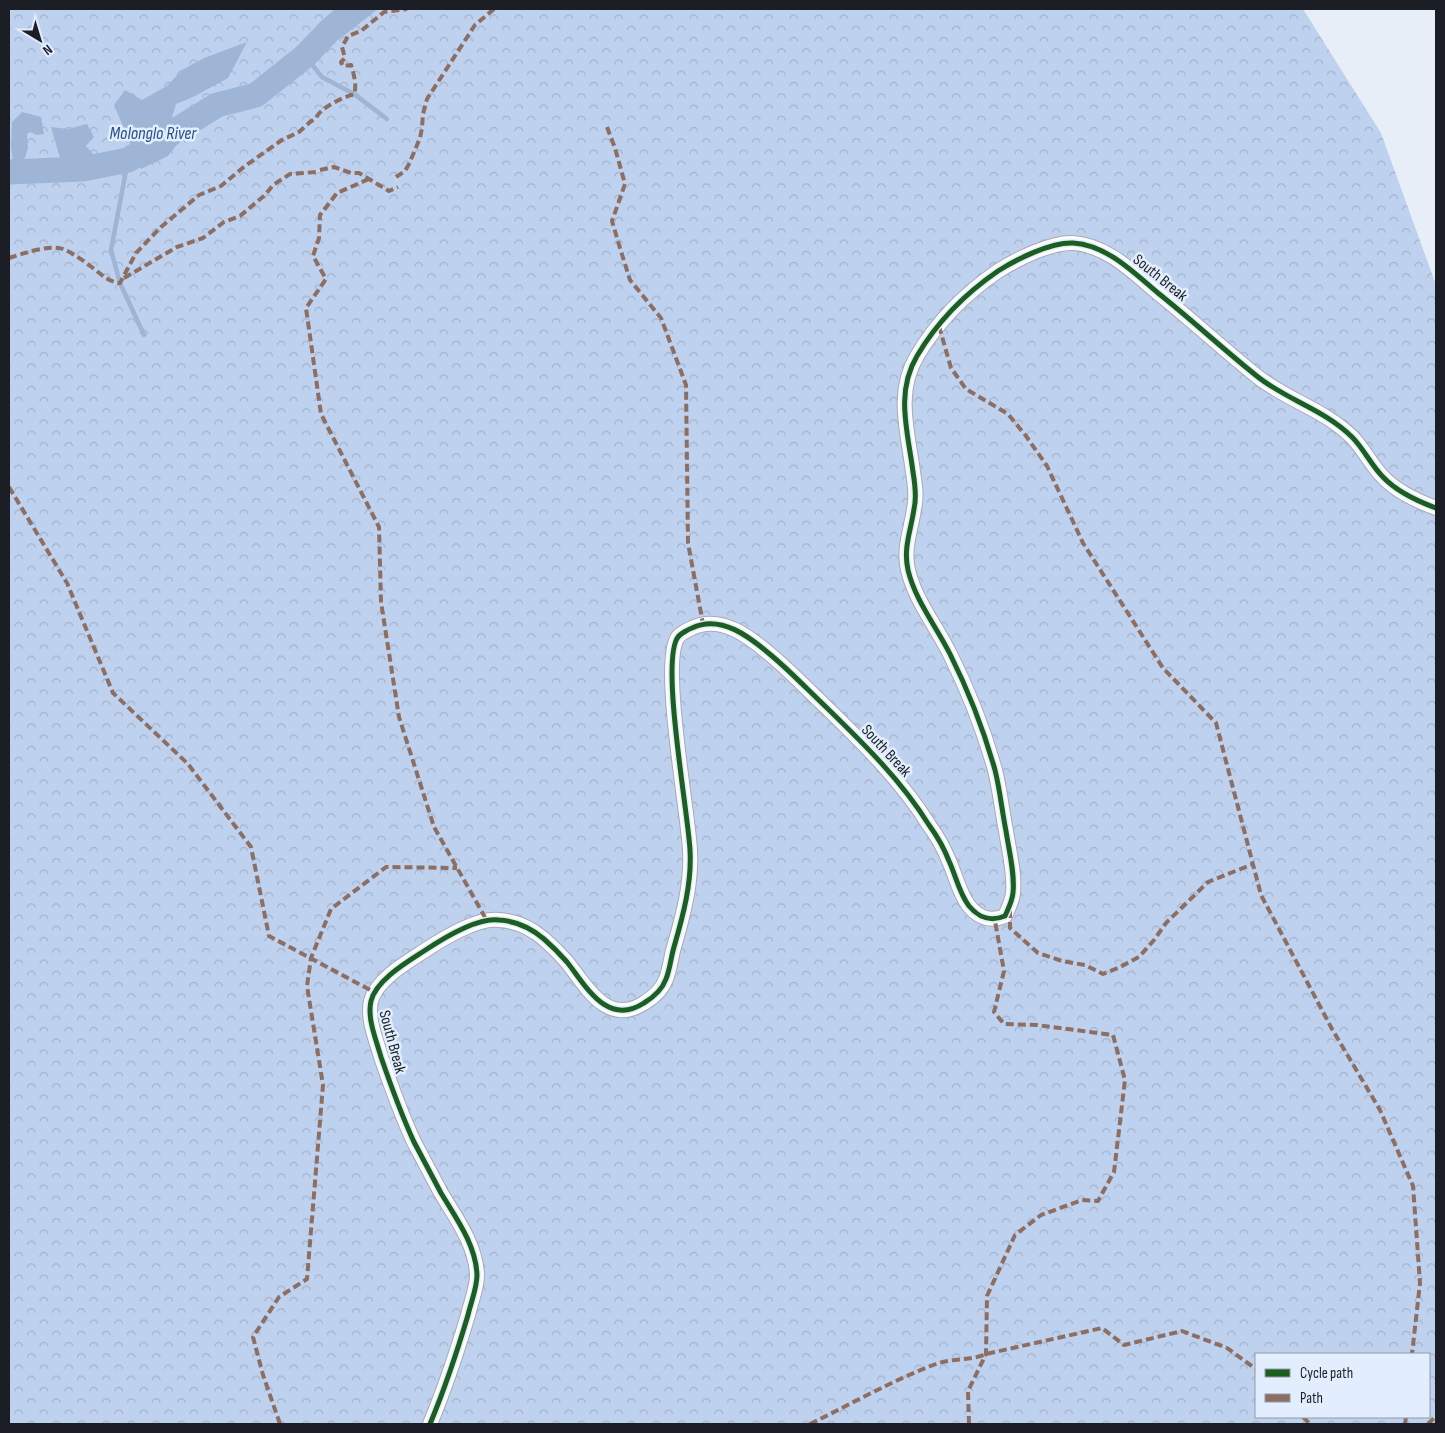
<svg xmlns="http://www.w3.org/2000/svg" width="1445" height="1433" font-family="'Sofia Sans Condensed',sans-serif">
  <defs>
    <pattern id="forest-crowns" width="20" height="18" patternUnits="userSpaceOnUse" patternTransform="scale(1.25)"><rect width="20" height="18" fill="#bed1ee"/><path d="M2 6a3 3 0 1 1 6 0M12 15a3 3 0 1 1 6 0" fill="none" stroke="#a3b3cc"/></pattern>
  </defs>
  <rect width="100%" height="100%" fill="#e8eef7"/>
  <!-- forest -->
  <path fill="url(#forest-crowns)" fill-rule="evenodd" d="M9,9H1303L1381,133L1436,285V1424H9ZM1256,1354H1429V1417H1256Z"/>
  <!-- water -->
  <g fill="#9eb5d5">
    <path d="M348,9H378L342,37H319L334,17Z"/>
    <path d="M247,42L228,78L193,97L176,104L172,117L190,128L168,156L141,169L114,105L125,90L142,100L167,86L182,70L204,58Z"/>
    <path d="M22,112L41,117L44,134L37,135L30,132L27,134L28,148L24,160L13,162L11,147L12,122Z"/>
    <path d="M87,124L94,137L86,146L93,154L85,175L67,182L51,127L68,129Z"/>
  </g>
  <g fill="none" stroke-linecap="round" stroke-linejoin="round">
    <!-- stream -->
    <g stroke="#9eb5d5" stroke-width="4.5">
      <path d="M305,56L322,77L354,94L387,119"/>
      <path d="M128,160L111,250L120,283L144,335"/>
    </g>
    <!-- river -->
    <path stroke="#9eb5d5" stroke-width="25" d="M9,172L83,169L128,160L217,105L256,95L305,56L329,31L354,9"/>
    <defs>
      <path id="minor" d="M430,1424C445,1388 457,1352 468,1315C471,1302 477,1288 477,1275C476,1245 456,1218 441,1193C432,1176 423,1159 414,1142C401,1114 391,1086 381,1057C376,1039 367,1019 371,1001C376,980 407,962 424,951C442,939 478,917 499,920C515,921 531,928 544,939C552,946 560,954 567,962C586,986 607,1027 644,1003C654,997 662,990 666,979C670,969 671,957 674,947C683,916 692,883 690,850C688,811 660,661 678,637C680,634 689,629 692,628C721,614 750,637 772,656C791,672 808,690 826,707C863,743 901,780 929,825C937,836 944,848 949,861C956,876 959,893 969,906C979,918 990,922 1005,916C1008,909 1012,902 1013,893C1015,873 1009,851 1006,831C1002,811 1000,790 995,770C984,731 968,690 950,654C936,626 915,600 908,570C903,548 911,530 914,509C917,497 915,484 913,472C908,432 895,393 917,356C937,322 966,293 998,271C1017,259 1051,242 1073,243C1107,245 1134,273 1158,293C1192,320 1224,350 1258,377C1287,400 1325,410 1352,437C1364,449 1371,465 1383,477C1397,492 1417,501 1436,508"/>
    </defs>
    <!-- minor casing -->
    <use href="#minor" stroke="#a7abb2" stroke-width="16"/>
    <!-- path -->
    <g stroke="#d8dadc" stroke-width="2.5" stroke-dasharray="4 4" stroke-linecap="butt">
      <path d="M316,172L320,170"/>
      <path d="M396,177L398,187"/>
    </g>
    <!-- minor -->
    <use href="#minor" stroke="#fcfcfe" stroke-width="14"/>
    <!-- quiet -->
    <g stroke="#8d6e63" stroke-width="4" stroke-dasharray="8 4" stroke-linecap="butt">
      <path d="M607,127L615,148L625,184L612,221L620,248L630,280L661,318L686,385L688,543L703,624"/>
      <path d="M320,170L334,167L351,173H359L389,191L398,187"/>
      <path d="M396,177L405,171L409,164L420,138L422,128L423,114L427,99L475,25L494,9"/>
      <path d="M369,179L337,193L320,215L319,238L313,256L326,279L306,308L321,414L379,527L381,602L399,717L434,827L486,919"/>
      <path d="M9,258C21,254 50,244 63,249C73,253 85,262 93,268C102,275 109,282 120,283L136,253L161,227L199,195L221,186L245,166L282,140L299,132L310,122L316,118C321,107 342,98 354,94C357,86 354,74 351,65L343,66L341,62L345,58L342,47L348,36L361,31L384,12L407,9"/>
      <path d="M124,278L177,247L203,238L224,222L240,216L265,195L273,185L290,174L316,172"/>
      <path d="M939,326L951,368L966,389L1008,414L1026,436L1047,466L1083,543L1163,668L1216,723L1261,895L1332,1029L1380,1110L1413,1186L1420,1283L1412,1354"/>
      <path d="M9,487L67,583L113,693L188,764L251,847L269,936L374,992"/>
      <path d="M1010,910V928L1038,953L1062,961L1085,965L1103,974L1118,968L1139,957L1154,940L1166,923L1208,882L1253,864"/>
      <path d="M1303,1417L1310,1424"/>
      <path d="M280,1424L263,1375L253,1337L279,1297L307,1279L323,1085L307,986L311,958L331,909L386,867L457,868"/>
      <path d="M810,1424C851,1404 893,1380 936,1364C952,1358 970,1361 986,1354L1102,1328L1124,1345L1182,1331L1227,1348L1256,1369"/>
      <path d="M969,1424L968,1391L986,1354L987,1296L1015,1235L1041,1215L1082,1200L1098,1201L1114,1172L1125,1080L1113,1035L1037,1025L1004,1024L994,1012L1004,971L995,921"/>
      <path d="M1405,1424L1406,1417"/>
      <path d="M1428,1424L1436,1416"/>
    </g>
    <defs>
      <path id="cycleway" d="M430,1424C445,1388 457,1352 468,1315C471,1302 477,1288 477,1275C476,1245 456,1218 441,1193C432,1176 423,1159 414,1142C401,1114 391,1086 381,1057C376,1039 367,1019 371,1001C376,980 407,962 424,951C442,939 478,917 499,920C515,921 531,928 544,939C552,946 560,954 567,962C586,986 607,1027 644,1003C654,997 662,990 666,979C670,969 671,957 674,947C683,916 692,883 690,850C688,811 660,661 678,637C680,634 689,629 692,628C721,614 750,637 772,656C791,672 808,690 826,707C863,743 901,780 929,825C937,836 944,848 949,861C956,876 959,893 969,906C979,918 990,922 1005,916C1008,909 1012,902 1013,893C1015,873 1009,851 1006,831C1002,811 1000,790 995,770C984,731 968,690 950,654C936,626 915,600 908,570C903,548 911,530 914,509C917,497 915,484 913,472C908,432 895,393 917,356C937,322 966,293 998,271C1017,259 1051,242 1073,243C1107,245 1134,273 1158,293C1192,320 1224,350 1258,377C1287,400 1325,410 1352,437C1364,449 1371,465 1383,477C1397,492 1417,501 1436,508"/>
    </defs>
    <!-- cycleway casing -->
    <use href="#cycleway" stroke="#e2edfd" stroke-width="8"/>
    <!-- cycleway -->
    <use href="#cycleway" stroke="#1b5e20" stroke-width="5"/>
  </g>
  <g text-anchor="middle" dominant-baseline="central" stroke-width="5" stroke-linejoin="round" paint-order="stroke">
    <!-- street labels -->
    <g font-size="16" fill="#1b1f25" stroke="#e2edfd">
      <text transform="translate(1160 278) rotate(39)">South Break</text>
      <text transform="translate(886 751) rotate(47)">South Break</text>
      <text transform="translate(392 1042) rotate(75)">South Break</text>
    </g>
    <!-- water labels -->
    <g font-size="18" font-style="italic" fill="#2a5087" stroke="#e2edfd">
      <text x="153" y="133">Molonglo River</text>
    </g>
  </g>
  <!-- border -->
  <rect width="1445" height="1433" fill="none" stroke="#1b1f25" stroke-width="20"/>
  <!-- legend -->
  <rect x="1255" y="1353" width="175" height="65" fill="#e2edfd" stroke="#929ba7"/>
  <rect x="1265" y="1369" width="25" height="8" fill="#1b5e20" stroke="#929ba7"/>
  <text x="1300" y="1378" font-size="15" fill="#1b1f25">Cycle path</text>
  <rect x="1265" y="1394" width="25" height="8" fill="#8d6e63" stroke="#929ba7"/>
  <text x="1300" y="1403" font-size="15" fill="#1b1f25">Path</text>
  <!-- north arrow -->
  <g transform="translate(40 40) rotate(142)" stroke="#e2edfd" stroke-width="4" paint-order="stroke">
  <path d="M0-4L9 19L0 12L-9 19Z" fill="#1b1f25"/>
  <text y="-8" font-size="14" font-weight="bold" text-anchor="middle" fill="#1b1f25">N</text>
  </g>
</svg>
